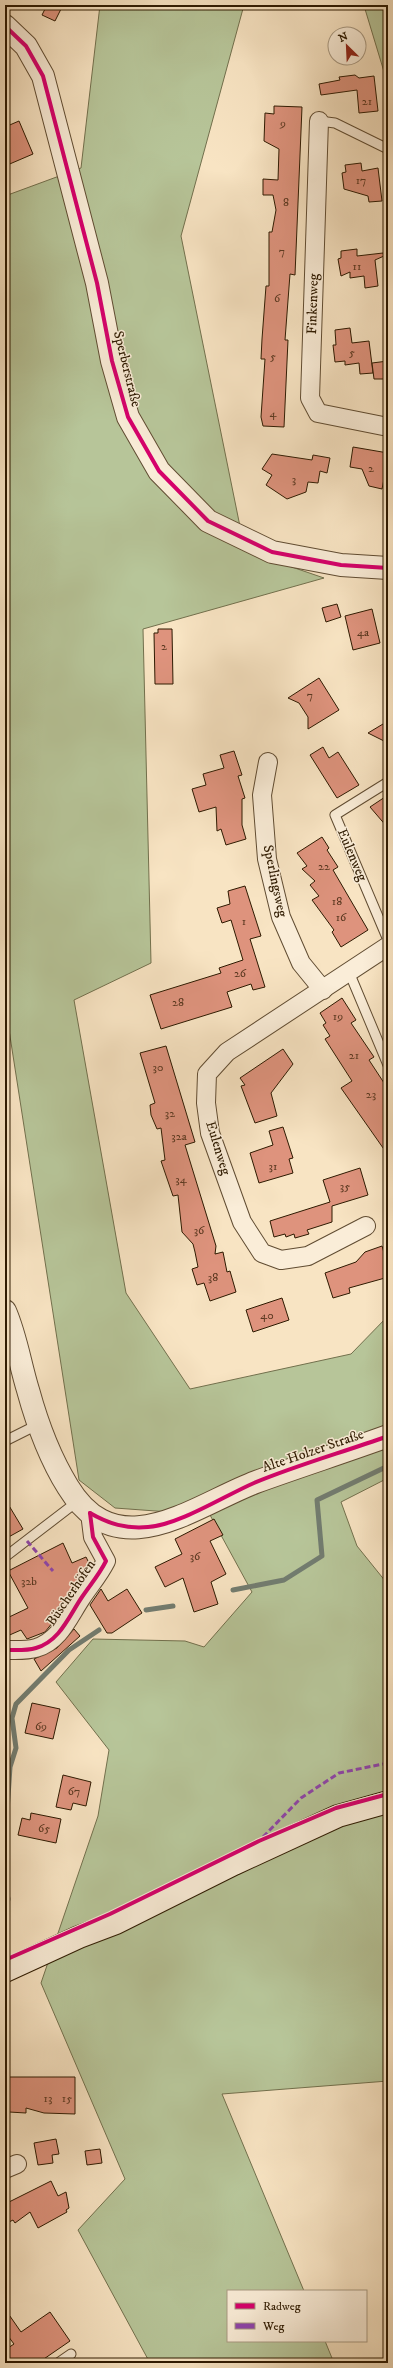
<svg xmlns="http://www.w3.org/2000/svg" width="393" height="2368" font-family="'IM FELL DW Pica',serif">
  <rect width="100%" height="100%" fill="#f8e4c3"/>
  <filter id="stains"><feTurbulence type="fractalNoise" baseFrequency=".005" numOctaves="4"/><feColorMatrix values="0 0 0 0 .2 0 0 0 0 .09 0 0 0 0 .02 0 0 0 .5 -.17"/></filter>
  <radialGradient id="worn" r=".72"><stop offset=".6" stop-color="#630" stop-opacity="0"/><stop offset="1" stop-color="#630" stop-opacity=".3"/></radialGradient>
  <!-- green -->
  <g fill="#b7c599" stroke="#72704d">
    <path d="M100,5H244L181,236L245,551L324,578L143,629L151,963L74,1000L126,1293L190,1389L351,1354L388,1316V1478L341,1502L357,1546L386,1582L388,1581V2081L222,2094L304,2291H228V2341H325L334,2363H150L78,2230L125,2179L41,1983L98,1816L109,1750L56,1682L93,1639L185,1641L204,1647L252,1592L210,1515L115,1508L79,1480L5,1004V715L8,682L5,662V196L81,168Z"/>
    <path d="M369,5H388V85L365,9Z"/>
  </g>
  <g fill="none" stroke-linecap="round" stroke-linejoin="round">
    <!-- stream -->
    <g stroke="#727c70" stroke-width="5">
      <path d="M233,1590L284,1580L322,1556L317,1500L388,1466"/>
      <path d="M146,1610L173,1606"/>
      <path d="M5,1841L10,1767L16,1748L12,1718L16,1704L69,1650L99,1630"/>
      <path d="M5,1884L8,1899L5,1913"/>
    </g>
  </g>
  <!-- building -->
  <g fill="#de937d" stroke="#2e1a01">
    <path d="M47,5H63L55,21L42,15Z"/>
    <path d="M355,75L359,78L374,76L378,111L359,113L357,90L321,95L319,84L340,80L339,77Z"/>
    <path d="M274,106L302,107L295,275L290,274L285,340H288L284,427L263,426L261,417L265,359H261L262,339L266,286H269V232H272L276,210L273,195H263V179L278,180L279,149L264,141L265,113L274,114Z"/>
    <path d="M19,121L33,154L5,166V127Z"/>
    <path d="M361,163L362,171L378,168L382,201L369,202L368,196L344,189L342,173L346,172L345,165Z"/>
    <path d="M357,249V256L383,253L384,256L375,260L378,286L365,288L364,276L350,278V272L341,276L338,259L341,258V251Z"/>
    <path d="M350,328L352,343L369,341L373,373L360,374L359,363L345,365V361L335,362L333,345H336L335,330Z"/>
    <path d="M388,361V379H374L372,363Z"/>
    <path d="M353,447L388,453V474H385L382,489L369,486L362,469L350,467Z"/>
    <path d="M272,454L312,460L313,455L330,458L327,473L320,471L318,483L308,482L306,492L287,499L266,485L272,475L262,469Z"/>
    <path d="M337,604L341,617L326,622L322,608Z"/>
    <path d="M372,609L380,643L353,650L345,616Z"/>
    <path d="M158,629H172L173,684H155L154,633H158Z"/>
    <path d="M319,678L339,710L308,729V717L299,703L288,698Z"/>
    <path d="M388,721V743L368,733Z"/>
    <path d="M323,747L329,758L338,752L359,785L337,798L310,755Z"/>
    <path d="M234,751L242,775L238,776L245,798L242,799V825L246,839L226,845L221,829L217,831L216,807L199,812L192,789L206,785L203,774L224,768L220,755Z"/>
    <path d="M388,795V828L370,807Z"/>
    <path d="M322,837L329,848L327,850L338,867L333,870L368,930L341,947L332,932L334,930L312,900L319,896L310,885L315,881L302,869L307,866L297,853Z"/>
    <path d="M245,886L261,936L250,939L265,987L253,990L251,984L227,992L232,1007L161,1029L150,995L221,973L219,968L243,960L231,920L222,923L217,908L230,904L228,891Z"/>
    <path d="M342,998L356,1020L351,1023L374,1057L369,1060L388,1089V1155L341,1088L352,1081L325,1039L330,1036L323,1025L326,1023L320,1013Z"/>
    <path d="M166,1046L195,1142L185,1145L216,1246L215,1254L223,1252L227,1272L230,1271L236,1292L210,1301L204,1283L197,1285L192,1269L198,1267L195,1252L193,1244L182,1232L178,1195L173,1196L161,1161L165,1160L161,1128L157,1129L151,1115L150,1105L155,1103L140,1053Z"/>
    <path d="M283,1049L293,1064L271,1093L277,1116L255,1123L241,1086L245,1085L240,1078Z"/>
    <path d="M283,1127L293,1158L289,1159L293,1173L259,1183L250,1153L273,1145L269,1131Z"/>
    <path d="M360,1168L368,1195L332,1206V1222L307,1230L309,1234L295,1238L294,1234L286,1237L285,1234L274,1237L270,1221L330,1202L323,1180Z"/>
    <path d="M382,1246L388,1266V1271L384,1273L385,1278L349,1288L350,1293L333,1298L325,1273L356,1262L365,1252Z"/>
    <path d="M282,1298L289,1320L253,1332L246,1310Z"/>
    <path d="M5,1499L23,1529L5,1539Z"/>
    <path d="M214,1519L223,1535L210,1541L226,1574L211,1582L218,1604L194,1612L183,1578L165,1587L155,1567L182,1554L175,1539Z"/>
    <path d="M63,1543L72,1563L86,1557L91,1567L66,1603L57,1608L61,1612L45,1632L27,1639L21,1630L5,1637V1619L28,1608L8,1571Z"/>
    <path d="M101,1589L108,1601L127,1589L142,1613L112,1633H107L90,1605Z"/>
    <path d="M74,1629L80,1636L41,1671L34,1659L57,1648Z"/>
    <path d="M32,1703L60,1709L53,1739L25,1733Z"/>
    <path d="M63,1775L91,1782L86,1806L73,1803L71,1810L56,1807Z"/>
    <path d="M31,1813L61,1819L56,1843L18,1835L22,1818L30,1820Z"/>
    <path d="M5,2077H75V2114L44,2113L26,2108V2113L9,2112V2109H5Z"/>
    <path d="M56,2139L59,2154L52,2155L53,2163L38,2165L34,2143Z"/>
    <path d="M100,2149L102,2163L87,2165L85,2151Z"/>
    <path d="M51,2181L58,2196L66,2192L69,2208L66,2210L67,2212L38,2228L30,2212L15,2223L13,2220L5,2224V2204Z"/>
    <path d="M5,2309L21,2332L50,2312L70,2341L38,2363H5V2350L14,2344L5,2332Z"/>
  </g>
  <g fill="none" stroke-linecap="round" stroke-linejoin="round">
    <defs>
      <g id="service">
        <path d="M319,121L335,123L388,149"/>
        <path d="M388,782L335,815L388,940"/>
        <path d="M349,972L388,1065"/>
        <path d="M5,1441L39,1424"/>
        <path d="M5,1557L78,1501"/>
        <path d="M58,2363L71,2354"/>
      </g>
      <g id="minor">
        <path d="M319,121L310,398L318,413L388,427"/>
        <path d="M268,762L262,795L267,859L281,917L301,963L323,990"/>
        <path d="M366,1226L308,1256L281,1260L262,1253L242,1222L210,1133L206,1103L207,1074L227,1052L388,946"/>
        <path d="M5,1650C15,1650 26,1651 36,1648C60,1641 69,1616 82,1597C90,1585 99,1575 106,1561L93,1537L90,1513"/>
        <path d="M5,2169L17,2164"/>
      </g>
      <g id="tertiary">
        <path d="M5,26L26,46L43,76L97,283L112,361L128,417L159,471L208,521L272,552L341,565L388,568"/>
        <path d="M5,1311C16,1336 20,1364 28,1390C37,1423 50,1458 68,1487C118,1569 195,1505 256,1482C300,1466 344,1452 388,1436"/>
      </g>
      <path id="secondary" d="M5,1971L79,1937L116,1923L234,1864L338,1816L388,1802"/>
    </defs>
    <!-- service casing -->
    <use href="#service" stroke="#604c32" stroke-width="11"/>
    <!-- minor casing -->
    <use href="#minor" stroke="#604c32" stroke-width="20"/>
    <!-- tertiary casing -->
    <use href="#tertiary" stroke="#604c32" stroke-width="24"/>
    <!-- secondary casing -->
    <use href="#secondary" stroke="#2e1a01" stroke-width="24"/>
    <!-- service -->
    <use href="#service" stroke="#faedd8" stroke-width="9"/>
    <!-- minor -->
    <use href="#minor" stroke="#faedd8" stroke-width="18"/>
    <!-- tertiary -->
    <use href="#tertiary" stroke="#faedd8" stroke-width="22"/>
    <!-- secondary -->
    <use href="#secondary" stroke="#faedd8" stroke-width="22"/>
    <!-- quiet -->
    <g stroke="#8e44ad" stroke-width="3" stroke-dasharray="6 3" stroke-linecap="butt">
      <path d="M27,1541L53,1571"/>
      <path d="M263,1837L301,1798L339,1773L388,1763"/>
    </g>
    <defs>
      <g id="cycleway">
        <path d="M5,26L26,46L43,76L97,283L112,361L128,417L159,471L208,521L272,552L341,565L388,568"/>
        <path d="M90,1513C109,1524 126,1529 148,1527C179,1525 224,1496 254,1483C297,1465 344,1452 388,1436"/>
        <path d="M5,1650C15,1650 26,1651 36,1648C60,1641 69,1616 82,1597C90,1585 99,1575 106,1561L93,1537L90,1513"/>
        <path d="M5,1960L110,1914L259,1841L336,1808L388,1794"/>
      </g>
    </defs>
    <!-- cycleway casing -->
    <use href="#cycleway" stroke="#faedd8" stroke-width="6"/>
    <!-- cycleway -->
    <use href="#cycleway" stroke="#d6006c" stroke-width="4"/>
  </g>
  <g text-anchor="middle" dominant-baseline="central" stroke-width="3" stroke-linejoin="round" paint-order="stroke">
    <!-- number labels -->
    <g font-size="12" fill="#5a3820">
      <text x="367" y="101">21</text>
      <text x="283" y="123">9</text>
      <text x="361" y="180">17</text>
      <text x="286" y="202">8</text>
      <text x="282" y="251">7</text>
      <text x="357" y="266">11</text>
      <text x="277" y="298">6</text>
      <text x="352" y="352">5</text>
      <text x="273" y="356">5</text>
      <text x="273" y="413">4</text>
      <text x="371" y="468">2</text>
      <text x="294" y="479">3</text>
      <text x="363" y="632">4a</text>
      <text x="164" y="646">2</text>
      <text x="310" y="695">7</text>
      <text x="324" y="866">22</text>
      <text x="337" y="901">18</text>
      <text x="341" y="917">16</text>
      <text x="244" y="921">1</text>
      <text x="240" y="973">26</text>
      <text x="178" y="1002">28</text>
      <text x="338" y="1016">19</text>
      <text x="354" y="1055">21</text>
      <text x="158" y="1067">30</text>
      <text x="371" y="1094">23</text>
      <text x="170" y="1113">32</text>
      <text x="179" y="1136">32a</text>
      <text x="273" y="1166">31</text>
      <text x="181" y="1179">34</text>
      <text x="345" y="1186">35</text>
      <text x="199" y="1230">36</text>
      <text x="213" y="1277">38</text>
      <text x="267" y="1315">40</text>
      <text x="195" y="1556">36</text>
      <text x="29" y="1581">32b</text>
      <text x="41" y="1726">69</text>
      <text x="74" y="1791">67</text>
      <text x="44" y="1828">65</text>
      <text x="48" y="2098">13</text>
      <text x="67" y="2098">15</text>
    </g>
    <!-- street labels -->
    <g font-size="14" fill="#2e1a01" stroke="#faedd8">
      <text transform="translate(313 304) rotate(-88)">Finkenweg</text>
      <text transform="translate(127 369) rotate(76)">Sperberstraße</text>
      <text transform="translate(352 855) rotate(67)">Eulenweg</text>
      <text transform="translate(275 881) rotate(78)">Sperlingsweg</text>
      <text transform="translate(218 1148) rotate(73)">Eulenweg</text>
      <text transform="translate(313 1451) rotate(-19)">Alte Holzer Straße</text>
      <text transform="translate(71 1593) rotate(-56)">Büscherhöfen</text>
    </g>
  </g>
  <!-- margin -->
  <rect width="393" height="2368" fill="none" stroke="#f8e4c3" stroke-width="20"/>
  <rect x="6" y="6" width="381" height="2356" fill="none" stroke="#2e1a01" stroke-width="2"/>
  <rect x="10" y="10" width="373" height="2348" fill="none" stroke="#2e1a01"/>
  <!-- legend -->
  <rect x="227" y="2290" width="140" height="52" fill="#faedd8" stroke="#a89982"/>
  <rect x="235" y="2303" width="20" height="6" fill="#d6006c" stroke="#a89982"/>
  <text x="263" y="2310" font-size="12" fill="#2e1a01">Radweg</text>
  <rect x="235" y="2323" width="20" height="6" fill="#8e44ad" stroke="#a89982"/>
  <text x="263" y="2330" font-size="12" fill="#2e1a01">Weg</text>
  <!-- north arrow -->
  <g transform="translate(347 46) rotate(336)"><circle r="19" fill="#faedd8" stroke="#a89982"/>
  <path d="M0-3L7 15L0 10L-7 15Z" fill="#8f2418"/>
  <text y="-6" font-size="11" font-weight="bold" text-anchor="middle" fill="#2e1a01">N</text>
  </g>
  <rect width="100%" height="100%" filter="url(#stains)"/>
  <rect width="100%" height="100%" fill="url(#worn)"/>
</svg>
